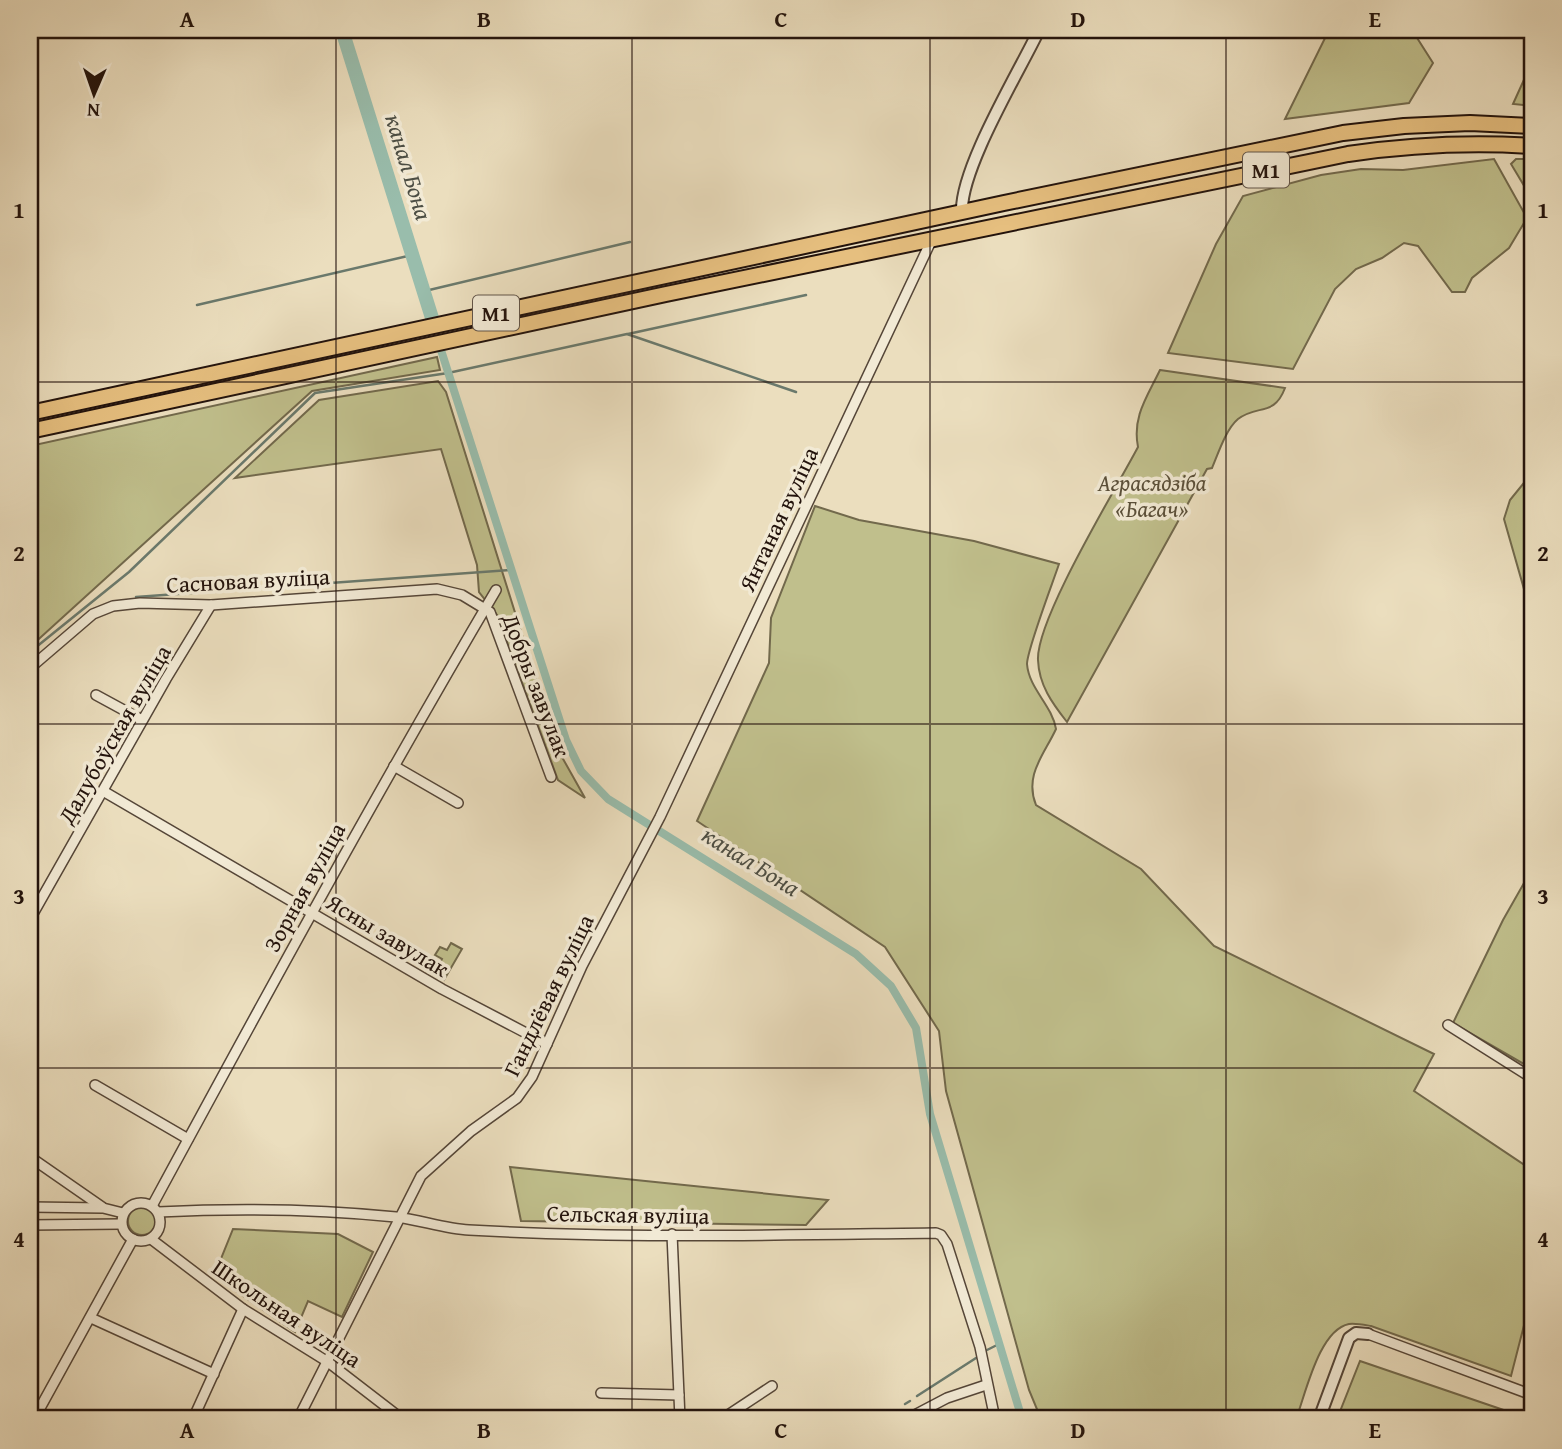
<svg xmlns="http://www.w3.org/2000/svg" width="1562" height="1449" font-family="'Gentium Book Plus',serif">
  <rect width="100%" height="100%" fill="#ebdebe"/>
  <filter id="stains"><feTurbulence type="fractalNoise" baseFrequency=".00286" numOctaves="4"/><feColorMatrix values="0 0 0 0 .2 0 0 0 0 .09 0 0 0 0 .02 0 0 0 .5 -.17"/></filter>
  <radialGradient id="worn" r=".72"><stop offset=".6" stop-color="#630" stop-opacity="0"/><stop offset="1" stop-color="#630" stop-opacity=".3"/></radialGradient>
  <!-- green -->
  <g fill="#c0bf8c" stroke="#72694c" stroke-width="2">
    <path d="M1329,30H1412L1433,63L1409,103L1285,119Z"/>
    <path d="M1532,62V106L1513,104Z"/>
    <path d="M1494,159L1527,218L1509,248L1472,278L1465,292H1452L1418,246L1404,243L1382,258L1356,269L1335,289L1293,369L1168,353L1216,244L1243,196L1321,175L1361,169L1403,170Z"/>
    <path d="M1516,159H1532V199L1511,164Z"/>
    <path d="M437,357L440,370L312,391L30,647V446Z"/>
    <path d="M1160,370L1285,388C1274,417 1258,404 1238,419C1226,429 1218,454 1212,468L1207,469L1067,722C1052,703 1039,685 1038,660C1036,619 1116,489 1138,447C1132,417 1147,397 1160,370Z"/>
    <path d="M438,381L446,392L558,750L585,798L558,780L497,615L479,592L477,565L441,449L235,478L319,400Z"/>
    <path d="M1523,484L1532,492V600L1526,596L1504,519L1510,500Z"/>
    <path d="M815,506L859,520L974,541L1059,564C1053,582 1027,650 1027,664C1029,689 1052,705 1056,729C1044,755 1024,775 1036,805L1141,869L1214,946L1434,1054L1414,1091L1532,1170V1294L1511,1376L1371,1326C1365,1325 1355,1323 1349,1324C1319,1330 1306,1393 1296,1419H1041L1029,1390L946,1091L939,1031L885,947L697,821L769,663L771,618Z"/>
    <path d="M1532,869V1025L1527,1053L1529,1067L1453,1023L1503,920Z"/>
    <path d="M451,943L462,949L444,980L434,975L442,959L435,955L440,947L447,950Z"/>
    <path d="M510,1167L828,1200L806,1225L521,1221Z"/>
    <circle cx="142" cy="1221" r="14"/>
    <path d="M233,1229L338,1234L373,1252L342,1317L308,1301L295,1332L214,1276Z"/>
    <path d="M1360,1361L1530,1419H1337Z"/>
  </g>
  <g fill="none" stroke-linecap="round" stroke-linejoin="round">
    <!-- stream -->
    <g stroke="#6a796c" stroke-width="2.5">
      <path d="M425,291L630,242"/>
      <path d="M197,305L412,255"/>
      <path d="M628,334L806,295"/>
      <path d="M136,597L511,570"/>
      <path d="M30,652L129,572L315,393L448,373L627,334L796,392"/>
      <path d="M987,1350L999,1344"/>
      <path d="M917,1396L976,1358"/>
      <path d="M905,1404L910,1401"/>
      <path d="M881,1419L894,1411"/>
    </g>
    <!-- canal -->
    <path stroke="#99bdac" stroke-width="8" d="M440,347L566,740L581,771L608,799L856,954L891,986L916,1028L930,1114L1022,1419"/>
    <!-- river -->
    <path stroke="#99bdac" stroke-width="14" d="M342,30L432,318"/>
    <defs>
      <g id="minor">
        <path d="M30,668L93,614L113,606L140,603L211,605L437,589L462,595L490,612L551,777"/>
        <path d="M96,695L142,720"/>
        <path d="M394,766L458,803"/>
        <path d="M103,791L442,989L547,1044"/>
        <path d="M30,919L166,679L211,605"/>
        <path d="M1448,1025L1532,1078"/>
        <path d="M95,1085L188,1139"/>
        <path d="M30,1157L102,1207"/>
        <circle cx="141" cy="1222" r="19"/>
        <path d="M152,1206C264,999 377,792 496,590"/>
        <path d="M30,1207L103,1208L123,1213"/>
        <path d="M158,1212C237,1208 318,1209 396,1217C421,1220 445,1229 469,1230C624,1239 781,1235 936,1233L941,1235L947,1244L980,1347L995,1419"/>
        <path d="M30,1225L121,1224"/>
        <path d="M672,1234L680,1419"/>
        <path d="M151,1239L243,1309L328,1362L402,1419"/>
        <path d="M91,1318L214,1374"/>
        <path d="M1368,1334L1532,1395"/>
        <path d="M601,1393L679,1395"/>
        <path d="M34,1419L133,1239"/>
        <path d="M193,1419L243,1309"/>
        <path d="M298,1419L421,1176L471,1131L517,1098L532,1077L582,966L660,817L932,239"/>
        <path d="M722,1419L772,1386"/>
        <path d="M907,1419L947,1398L986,1385"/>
      </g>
      <g id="tertiary">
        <path d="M962,212C960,169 1019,72 1039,30"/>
        <path d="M1319,1419L1349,1338L1356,1333L1368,1334"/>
      </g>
      <g id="trunk">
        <path d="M30,413L1004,203L1343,133L1404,126L1470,123L1532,126"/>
        <path d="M30,431L666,294L1348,154C1410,145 1470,142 1532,146"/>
      </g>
    </defs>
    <!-- minor casing -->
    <use href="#minor" stroke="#554638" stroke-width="12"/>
    <!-- tertiary casing -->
    <use href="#tertiary" stroke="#554638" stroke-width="14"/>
    <!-- trunk casing -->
    <use href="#trunk" stroke="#23130c" stroke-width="18"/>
    <!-- minor -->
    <use href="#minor" stroke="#f2ead5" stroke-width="9"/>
    <!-- tertiary -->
    <use href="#tertiary" stroke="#f2ead5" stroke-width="10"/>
    <!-- trunk -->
    <use href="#trunk" stroke="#e6bf7f" stroke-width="14"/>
  </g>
  <!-- grid -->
  <path fill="none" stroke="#23130c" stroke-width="2" stroke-opacity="0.55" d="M336,30V1419M632,30V1419M930,30V1419M1226,30V1419M30,382H1532M30,724H1532M30,1068H1532"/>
  <g text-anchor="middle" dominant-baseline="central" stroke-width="7" stroke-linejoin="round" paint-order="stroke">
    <!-- shield labels -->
    <g fill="#f2ead5" stroke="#615448" stroke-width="2">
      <rect x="1243" y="152.5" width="46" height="35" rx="5"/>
      <rect x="473" y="295.5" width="46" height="35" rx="5"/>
    </g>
    <g font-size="21" font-weight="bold" fill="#23130c">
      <text x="1266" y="170">М1</text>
      <text x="496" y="313">М1</text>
    </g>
    <!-- park labels -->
    <g font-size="23" font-style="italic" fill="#5a4f39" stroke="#f2ead5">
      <text x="1152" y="482">Аграсядзіба<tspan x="1152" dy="26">«Багач»</tspan></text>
    </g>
    <!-- street labels -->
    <g font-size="23" fill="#23130c" stroke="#f2ead5">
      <text transform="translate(778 519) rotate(-65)">Янтаная вуліца</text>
      <text transform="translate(248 580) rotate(-3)">Сасновая вуліца</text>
      <text transform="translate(537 685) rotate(69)">Добры завулак</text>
      <text transform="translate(114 734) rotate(-60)">Далубоўская вуліца</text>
      <text transform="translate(304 887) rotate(-61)">Зорная вуліца</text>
      <text transform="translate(388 935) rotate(31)">Ясны завулак</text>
      <text transform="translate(548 995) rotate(-64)">Гандлёвая вуліца</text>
      <text transform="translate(628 1214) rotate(1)">Сельская вуліца</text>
      <text transform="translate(287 1313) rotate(34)">Школьная вуліца</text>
    </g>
    <!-- water labels -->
    <g font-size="24" font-style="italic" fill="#4c4e44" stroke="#f2ead5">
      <text transform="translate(409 167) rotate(73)">канал Бона</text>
      <text transform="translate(751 861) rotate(32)">канал Бона</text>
    </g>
  </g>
  <!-- margin -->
  <rect width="1562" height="1449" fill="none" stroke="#ebdebe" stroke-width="77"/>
  <!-- north arrow -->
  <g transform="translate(94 94) rotate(182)" stroke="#f2ead5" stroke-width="5" paint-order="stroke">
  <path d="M0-5L12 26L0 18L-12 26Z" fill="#23130c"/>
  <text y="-10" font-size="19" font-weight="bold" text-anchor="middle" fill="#23130c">N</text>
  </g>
  <rect x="38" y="38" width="1486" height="1372" fill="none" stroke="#23130c" stroke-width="2.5"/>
  <g font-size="23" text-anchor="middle" font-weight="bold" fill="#23130c">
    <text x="187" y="27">A</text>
    <text x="484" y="27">B</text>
    <text x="781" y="27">C</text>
    <text x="1078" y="27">D</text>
    <text x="1375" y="27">E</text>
    <text x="19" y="218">1</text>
    <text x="1543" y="218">1</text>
    <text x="19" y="561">2</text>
    <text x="1543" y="561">2</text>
    <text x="19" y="904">3</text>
    <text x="1543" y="904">3</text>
    <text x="19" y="1247">4</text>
    <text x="1543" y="1247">4</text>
    <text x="187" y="1438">A</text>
    <text x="484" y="1438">B</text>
    <text x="781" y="1438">C</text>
    <text x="1078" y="1438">D</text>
    <text x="1375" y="1438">E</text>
  </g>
  <rect width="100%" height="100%" filter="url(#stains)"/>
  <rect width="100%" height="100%" fill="url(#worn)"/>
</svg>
